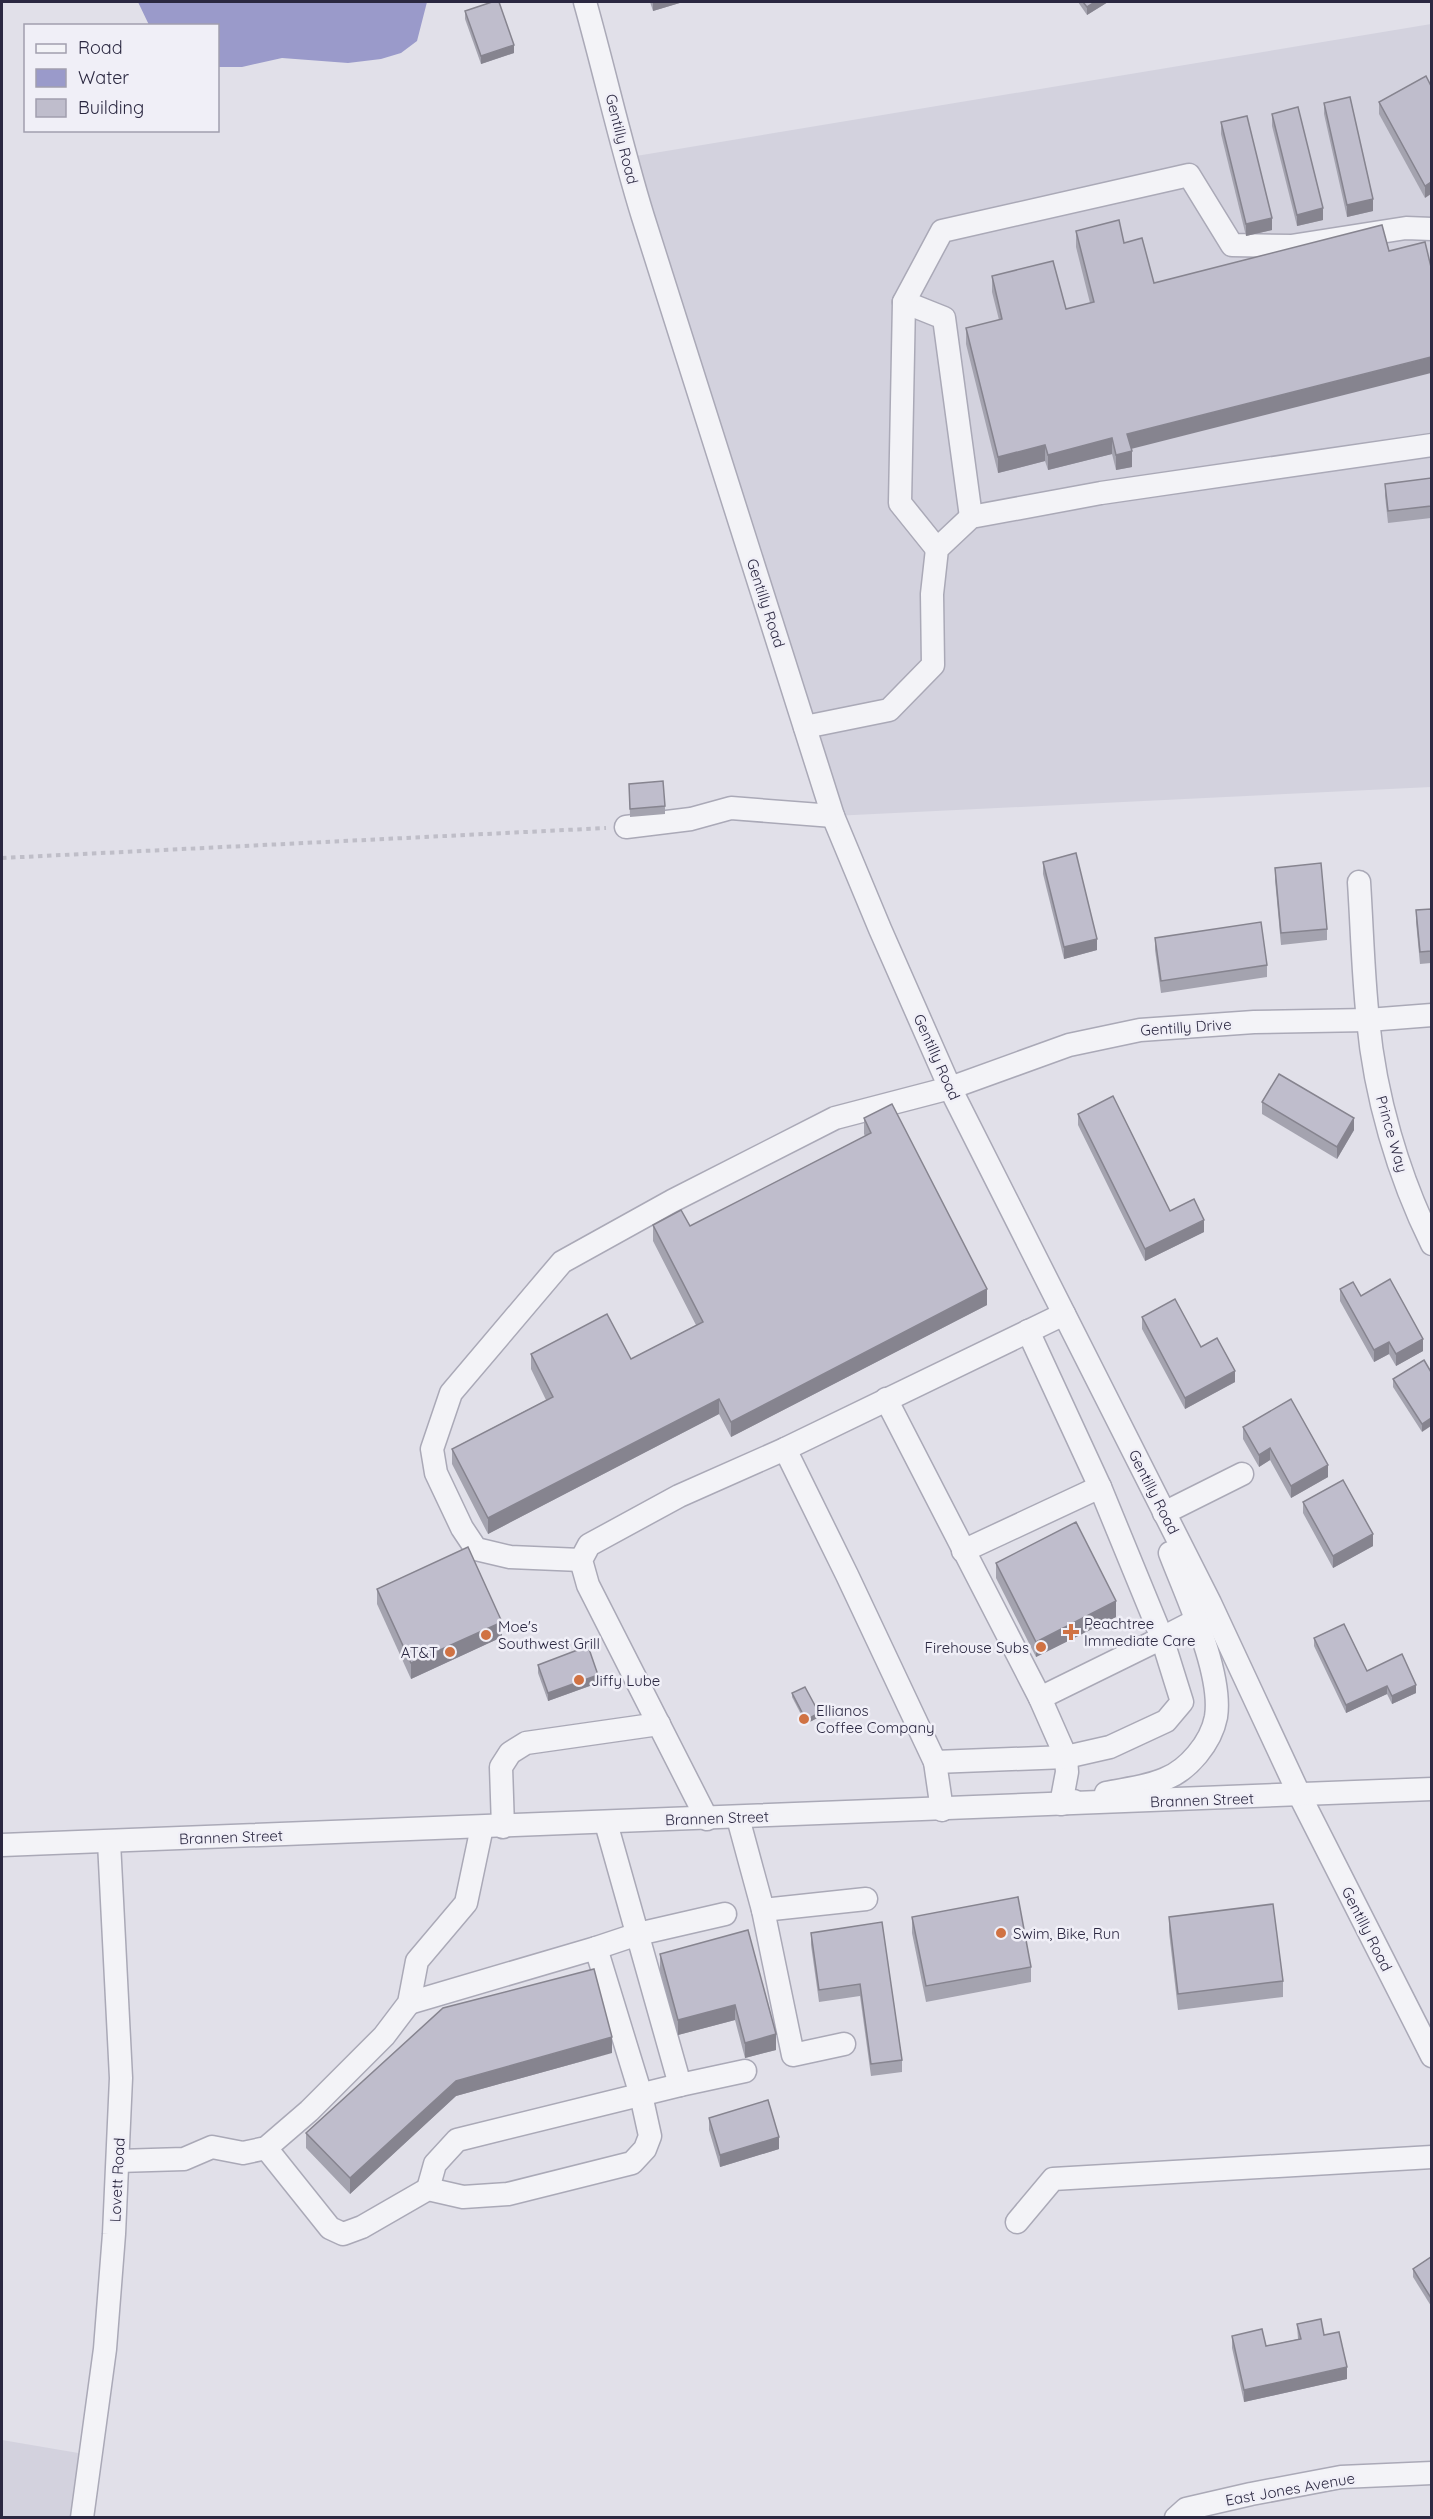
<svg xmlns="http://www.w3.org/2000/svg" width="1433" height="2519" font-family="Quicksand,sans-serif">
  <rect width="100%" height="100%" fill="#e1e0e9"/>
  <!-- built -->
  <g fill="#d3d2de">
    <path d="M1431,24V787L833,816L624,158Z"/>
    <path d="M2,2440L90,2455L82,2517H2Z"/>
  </g>
  <!-- water -->
  <path fill="#9a9aca" d="M138,2H427L417,41L401,53L381,59L348,63L282,58L242,67H218V26L149,25Z"/>
  <g fill="none" stroke-linecap="round" stroke-linejoin="round">
    <defs>
      <g id="minor">
        <path d="M585,2C605,73 621,146 643,217L833,816L880,929L950,1088L1210,1603L1300,1796L1432,2056"/>
        <path d="M904,302L944,318L971,517"/>
        <path d="M937,549L900,503L904,302L942,231L1189,175L1232,245L1291,246L1406,228L1432,229"/>
        <path d="M805,727L889,710L933,665L932,594L937,549L971,517L1101,493L1432,445"/>
        <path d="M626,827L691,819L731,808L833,816"/>
        <path d="M1359,882C1362,928 1363,974 1368,1020C1375,1096 1398,1175 1432,1244"/>
        <path d="M1028,1331L1100,1487"/>
        <path d="M886,1399L1040,1698L1066,1757L1067,1772L1061,1804L1074,1801"/>
        <path d="M1164,1513L1242,1474"/>
        <path d="M963,1551L1100,1487L1162,1638L1195,1621"/>
        <path d="M581,1560L510,1557L476,1549L462,1528L436,1473L432,1449L451,1393L562,1262L672,1201L835,1118L950,1088L1069,1045L1140,1030L1254,1022L1368,1020L1432,1015"/>
        <path d="M935,1762L1066,1757L1110,1747L1166,1721L1182,1702L1162,1638L1040,1698"/>
        <path d="M1106,1793C1125,1789 1147,1787 1165,1779C1188,1770 1211,1743 1216,1717C1223,1673 1186,1595 1170,1553"/>
        <path d="M942,1810L935,1762L847,1575L785,1449L1064,1314"/>
        <path d="M738,1818L763,1910L793,2055L844,2044"/>
        <path d="M707,1819L588,1585L581,1560L589,1545L679,1496L785,1449"/>
        <path d="M503,1827L501,1767L510,1753L526,1743L659,1724"/>
        <path d="M2,1845L1432,1789"/>
        <path d="M763,1910L866,1899"/>
        <path d="M596,1948L638,1934L725,1914"/>
        <path d="M680,2085L745,2071"/>
        <path d="M266,2148L330,2228L343,2234L362,2227L428,2189L463,2197L508,2194L632,2163L645,2149L650,2136L641,2095L596,1948L409,2003"/>
        <path d="M118,2161L184,2159L212,2147L243,2153L266,2148L309,2111L384,2036L409,2003L417,1961L466,1903L482,1827"/>
        <path d="M428,2189L435,2164L457,2140L680,2085L606,1823"/>
        <path d="M1017,2222L1053,2179L1432,2157"/>
        <path d="M82,2518L105,2349L114,2234L121,2078L109,1842"/>
        <path d="M1176,2518L1186,2509L1251,2494L1341,2477L1432,2473"/>
      </g>
    </defs>
    <!-- minor casing -->
    <use href="#minor" stroke="#aaa9b7" stroke-width="25"/>
    <!-- path -->
    <path stroke="#bfbec8" stroke-width="4" stroke-dasharray="4.5 4.5" stroke-linecap="butt" d="M2,858L606,828"/>
    <!-- minor -->
    <use href="#minor" stroke="#f3f3f7" stroke-width="22"/>
  </g>
  <!-- wall -->
  <g fill="#a4a3af">
    <path d="M650,2H683L653,11Z"/>
    <path d="M1078,2H1108L1087,15Z"/>
    <path d="M465,11L514,53L481,64L465,19Z"/>
    <path d="M1426,76L1425,198L1379,114V102Z"/>
    <path d="M1324,103L1373,211L1347,217L1324,114Z"/>
    <path d="M1272,114L1323,220L1297,226L1272,126Z"/>
    <path d="M1221,122L1272,230L1246,236L1221,134Z"/>
    <path d="M1076,231L1131,449L1132,467L1116,470L1112,454L1048,470L1045,461L998,473L966,344V328L999,320L992,292V276L1066,309L1090,303L1076,247Z"/>
    <path d="M1431,478V518L1388,523L1385,496V484Z"/>
    <path d="M629,784L665,806V814L630,817Z"/>
    <path d="M1043,862L1097,950L1064,959L1043,874Z"/>
    <path d="M1275,868L1327,929V940L1281,945L1275,880Z"/>
    <path d="M1431,909V963L1420,964L1416,922V910Z"/>
    <path d="M1155,938L1267,965V977L1161,993L1155,950Z"/>
    <path d="M1262,1102L1354,1130L1337,1159L1262,1114Z"/>
    <path d="M1078,1114L1170,1211L1204,1232L1145,1261L1078,1125Z"/>
    <path d="M864,1118L987,1305L731,1437L719,1414L488,1534L452,1464V1449L546,1400L531,1369V1354L631,1359L696,1325L653,1241V1225L690,1226L865,1136L864,1134Z"/>
    <path d="M1340,1289L1361,1296L1423,1351L1396,1366L1389,1354L1374,1362L1340,1301Z"/>
    <path d="M1142,1317L1201,1347L1235,1382L1185,1409L1142,1329Z"/>
    <path d="M1424,1360L1422,1432L1393,1387V1379Z"/>
    <path d="M1243,1427L1328,1477L1291,1498L1270,1460L1259,1467L1243,1439Z"/>
    <path d="M1303,1502L1373,1546L1333,1568L1303,1513Z"/>
    <path d="M996,1563L1116,1617L1036,1657L996,1578Z"/>
    <path d="M377,1589L502,1637L411,1679L377,1604Z"/>
    <path d="M1314,1638L1367,1671L1416,1693L1392,1704L1387,1694L1346,1713L1314,1646Z"/>
    <path d="M538,1665L598,1683L548,1701L538,1673Z"/>
    <path d="M792,1693L819,1717L806,1724L792,1697Z"/>
    <path d="M912,1917L1031,1967V1982L926,2002L912,1933Z"/>
    <path d="M1169,1917L1283,1981V1997L1178,2010L1169,1932Z"/>
    <path d="M882,1922L902,2060V2072L871,2076L860,1996L819,2002L811,1945V1933Z"/>
    <path d="M660,1954L776,2034V2050L745,2058L735,2020L678,2035L660,1970Z"/>
    <path d="M612,2053L456,2096L350,2194L306,2148V2133Z"/>
    <path d="M709,2118L779,2149L720,2167L709,2130Z"/>
    <path d="M1431,2257V2306L1413,2277V2269Z"/>
    <path d="M1297,2324L1324,2335L1347,2379L1244,2402L1232,2348V2336L1266,2346L1298,2339Z"/>
  </g>
  <!-- shaded-wall -->
  <g fill="#86848f">
    <path d="M653,2H683L653,11Z"/>
    <path d="M1095,2H1108L1087,15V7Z"/>
    <path d="M514,45V53L481,64V56Z"/>
    <path d="M1431,182V194L1425,198V186Z"/>
    <path d="M1373,199V211L1347,217V205Z"/>
    <path d="M1323,208V220L1297,226V215Z"/>
    <path d="M1272,218V230L1246,236V224Z"/>
    <path d="M1431,357V373L1127,450V434Z"/>
    <path d="M1112,438V454L1048,470V455Z"/>
    <path d="M1045,445V461L998,473V457Z"/>
    <path d="M1132,451V467L1116,470V455Z"/>
    <path d="M1097,939V950L1064,959V947Z"/>
    <path d="M1354,1118V1130L1337,1159V1147Z"/>
    <path d="M1204,1220V1232L1145,1261V1249Z"/>
    <path d="M987,1289V1305L731,1437V1422Z"/>
    <path d="M1423,1339V1351L1396,1366V1354Z"/>
    <path d="M1389,1342V1354L1374,1362V1350Z"/>
    <path d="M1235,1371V1382L1185,1409V1398Z"/>
    <path d="M719,1399V1414L488,1534V1518Z"/>
    <path d="M1431,1418V1426L1422,1432V1424Z"/>
    <path d="M1270,1448V1460L1259,1467V1455Z"/>
    <path d="M1328,1465V1477L1291,1498V1486Z"/>
    <path d="M1373,1534V1546L1333,1568V1556Z"/>
    <path d="M1116,1601V1617L1036,1657V1642Z"/>
    <path d="M502,1622V1637L411,1679V1663Z"/>
    <path d="M598,1675V1683L548,1701V1693Z"/>
    <path d="M1416,1685V1693L1392,1704V1696Z"/>
    <path d="M1387,1686V1694L1346,1713V1705Z"/>
    <path d="M819,1713V1717L806,1724V1720Z"/>
    <path d="M735,2005V2020L678,2035V2020Z"/>
    <path d="M776,2034V2050L745,2058V2043Z"/>
    <path d="M612,2037V2053L456,2096L350,2194V2178L456,2081Z"/>
    <path d="M779,2137V2149L720,2167V2155Z"/>
    <path d="M1347,2367V2379L1244,2402V2390Z"/>
  </g>
  <!-- building -->
  <g fill="#bfbdcc" stroke="#86848f" stroke-width="1.5">
    <path d="M492,2H499L514,45L481,56L465,11Z"/>
    <path d="M1083,2H1095L1087,7Z"/>
    <path d="M1426,76L1431,86V182L1425,186L1379,102Z"/>
    <path d="M1350,97L1373,199L1347,205L1324,103Z"/>
    <path d="M1298,107L1323,208L1297,215L1272,114Z"/>
    <path d="M1247,116L1272,218L1246,224L1221,122Z"/>
    <path d="M1119,220L1124,243L1142,238L1154,283L1382,225L1389,251L1425,242L1431,267V357L1127,434L1132,451L1116,455L1112,438L1048,455L1045,445L998,457L966,328L1002,319L992,276L1053,261L1066,309L1094,302L1076,231Z"/>
    <path d="M1431,478V506L1388,511L1385,484Z"/>
    <path d="M663,781L665,806L630,809L629,784Z"/>
    <path d="M1076,853L1097,939L1064,947L1043,862Z"/>
    <path d="M1321,863L1327,929L1281,933L1275,868Z"/>
    <path d="M1431,909V951L1420,952L1416,910Z"/>
    <path d="M1261,922L1267,965L1161,981L1155,938Z"/>
    <path d="M1279,1074L1354,1118L1337,1147L1262,1102Z"/>
    <path d="M1113,1096L1170,1211L1194,1199L1204,1220L1145,1249L1078,1114Z"/>
    <path d="M892,1104L987,1289L731,1422L719,1399L488,1518L452,1449L553,1397L531,1354L607,1314L631,1359L703,1322L653,1225L681,1210L690,1226L871,1133L864,1118Z"/>
    <path d="M1390,1279L1423,1339L1396,1354L1389,1342L1374,1350L1340,1289L1353,1282L1361,1296Z"/>
    <path d="M1175,1299L1201,1347L1217,1338L1235,1371L1185,1398L1142,1317Z"/>
    <path d="M1424,1360L1431,1372V1418L1422,1424L1393,1379Z"/>
    <path d="M1291,1399L1328,1465L1291,1486L1270,1448L1259,1455L1243,1427Z"/>
    <path d="M1343,1480L1373,1534L1333,1556L1303,1502Z"/>
    <path d="M1076,1522L1116,1601L1036,1642L996,1563Z"/>
    <path d="M468,1547L502,1622L411,1663L377,1589Z"/>
    <path d="M1344,1624L1367,1671L1402,1654L1416,1685L1392,1696L1387,1686L1346,1705L1314,1638Z"/>
    <path d="M588,1646L598,1675L548,1693L538,1665Z"/>
    <path d="M805,1687L819,1713L806,1720L792,1693Z"/>
    <path d="M1018,1897L1031,1967L926,1986L912,1917Z"/>
    <path d="M1273,1904L1283,1981L1178,1994L1169,1917Z"/>
    <path d="M882,1922L902,2060L871,2064L860,1984L819,1990L811,1933Z"/>
    <path d="M748,1930L776,2034L745,2043L735,2005L678,2020L660,1954Z"/>
    <path d="M594,1969L612,2037L456,2081L350,2178L306,2133L443,2008Z"/>
    <path d="M768,2100L779,2137L720,2155L709,2118Z"/>
    <path d="M1431,2257V2298L1413,2269Z"/>
    <path d="M1321,2319L1324,2335L1339,2332L1347,2367L1244,2390L1232,2336L1262,2329L1266,2346L1301,2339L1297,2324Z"/>
  </g>
  <!-- markers -->
  <g fill="#d07243" stroke="#f0eff7" stroke-width="2">
    <path d="M1068 1623h6v6h6v6h-6v6h-6v-6h-6v-6h6z"/>
    <circle cx="486" cy="1635" r="6"/>
    <circle cx="1041" cy="1647" r="6"/>
    <circle cx="450" cy="1652" r="6"/>
    <circle cx="579" cy="1680" r="6"/>
    <circle cx="804" cy="1719" r="6"/>
    <circle cx="1001" cy="1933" r="6"/>
  </g>
  <g text-anchor="middle" dominant-baseline="central" stroke-width="5" stroke-linejoin="round" paint-order="stroke">
    <!-- street labels -->
    <g font-size="15" fill="#2b2841" stroke="#f0eff7">
      <text transform="translate(622 139) rotate(76)">Gentilly Road</text>
      <text transform="translate(766 603) rotate(72)">Gentilly Road</text>
      <text transform="translate(1186 1027) rotate(-4)">Gentilly Drive</text>
      <text transform="translate(937 1057) rotate(66)">Gentilly Road</text>
      <text transform="translate(1392 1134) rotate(74)">Prince Way</text>
      <text transform="translate(1154 1492) rotate(63)">Gentilly Road</text>
      <text transform="translate(1202 1800) rotate(-2)">Brannen Street</text>
      <text transform="translate(717 1818) rotate(-2)">Brannen Street</text>
      <text transform="translate(231 1837) rotate(-2)">Brannen Street</text>
      <text transform="translate(1367 1929) rotate(63)">Gentilly Road</text>
      <text transform="translate(117 2180) rotate(-87)">Lovett Road</text>
      <text transform="translate(1290 2489) rotate(-10)">East Jones Avenue</text>
    </g>
    <!-- poi labels -->
    <g font-size="15" fill="#2b2841" stroke="#f0eff7" text-anchor="start">
      <text x="1084" y="1623">Peachtree<tspan x="1084" dy="17">Immediate Care</tspan></text>
      <text x="498" y="1626">Moe's<tspan x="498" dy="17">Southwest Grill</tspan></text>
      <text x="1029" y="1647" text-anchor="end">Firehouse Subs</text>
      <text x="438" y="1652" text-anchor="end">AT&amp;T</text>
      <text x="591" y="1680">Jiffy Lube</text>
      <text x="816" y="1710">Ellianos<tspan x="816" dy="17">Coffee Company</tspan></text>
      <text x="1013" y="1933">Swim, Bike, Run</text>
    </g>
  </g>
  <!-- border -->
  <rect width="1433" height="2519" fill="none" stroke="#2b2841" stroke-width="6"/>
  <!-- legend -->
  <rect x="24" y="24" width="195" height="108" fill="#f0eff7" stroke="#a19fae" stroke-width="1.5"/>
  <rect x="36" y="44" width="30" height="9" fill="#f3f3f7" stroke="#a19fae" stroke-width="1.5"/>
  <text x="78" y="54" font-size="18" fill="#2b2841">Road</text>
  <rect x="36" y="69" width="30" height="18" fill="#9a9aca" stroke="#a19fae" stroke-width="1.5"/>
  <text x="78" y="84" font-size="18" fill="#2b2841">Water</text>
  <rect x="36" y="99" width="30" height="18" fill="#bfbdcc" stroke="#a19fae" stroke-width="1.5"/>
  <text x="78" y="114" font-size="18" fill="#2b2841">Building</text>
</svg>
